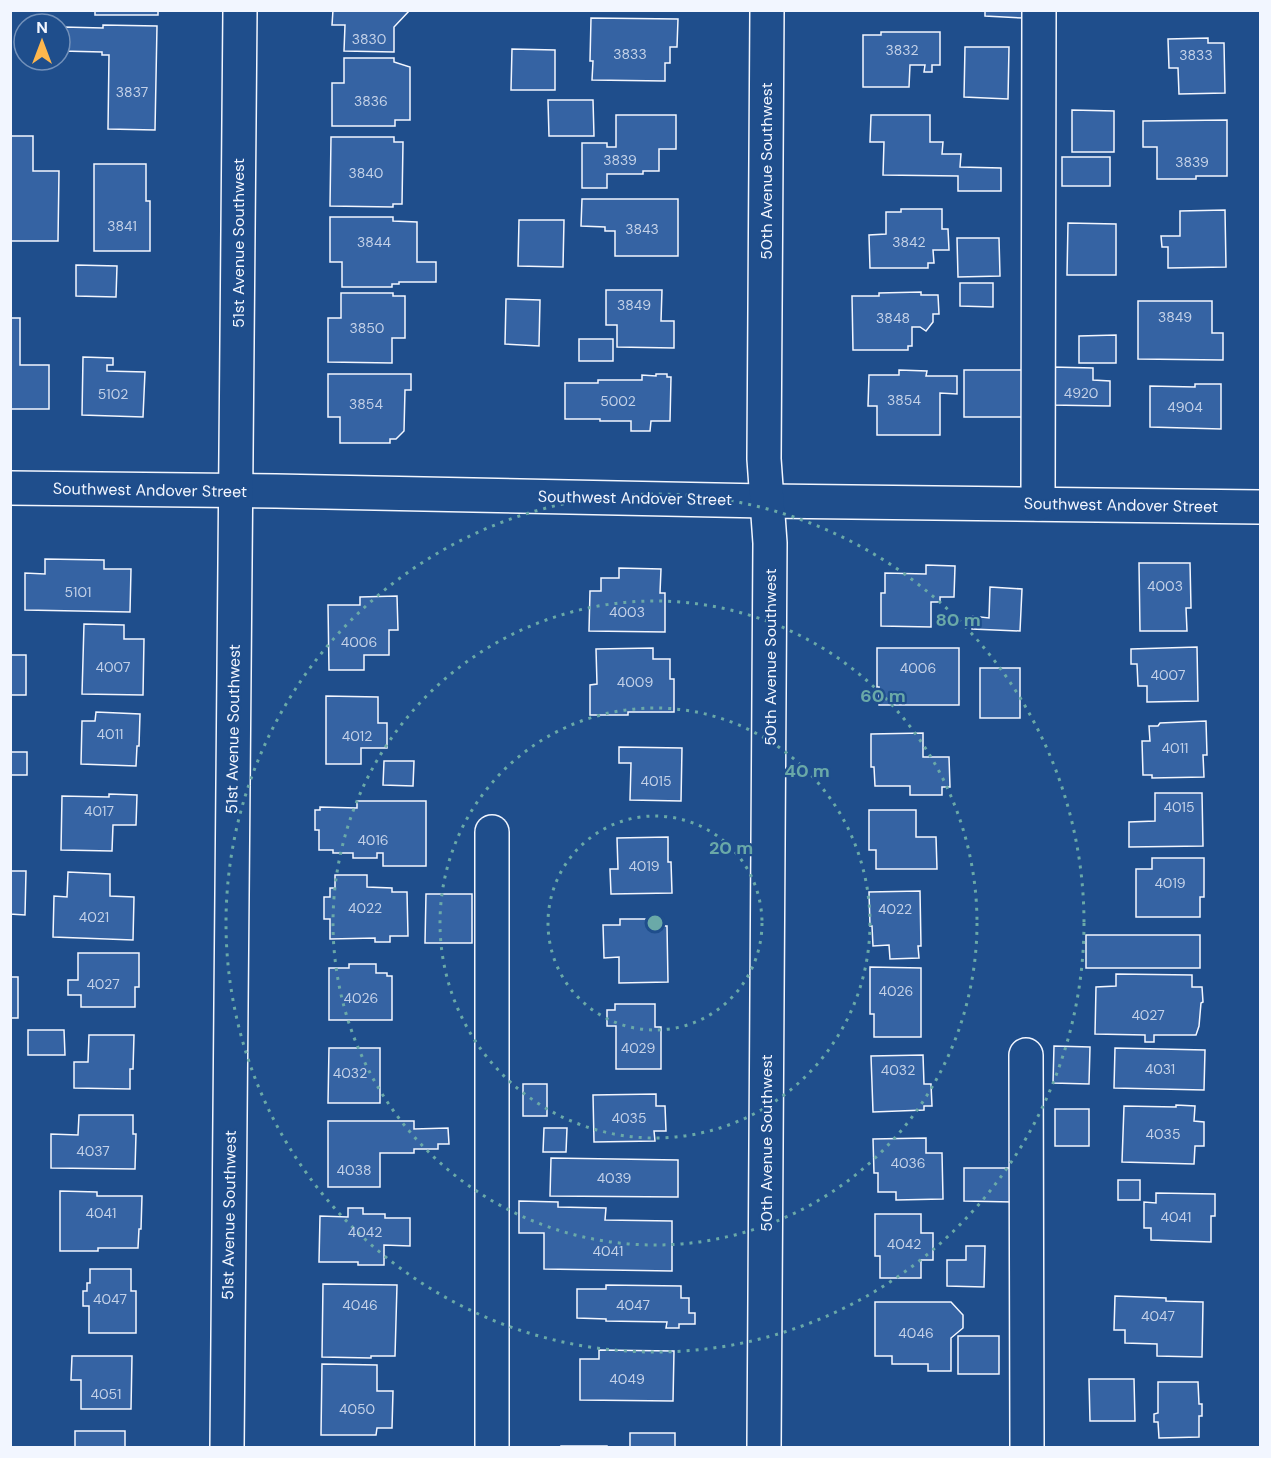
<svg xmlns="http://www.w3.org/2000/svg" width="1271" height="1458" font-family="'DM Sans',sans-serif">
  <rect width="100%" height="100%" fill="#1f4e8c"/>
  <!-- building -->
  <g fill="#3563a3" stroke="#f2f6ff" stroke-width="1.5">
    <rect x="95" y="10" width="63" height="5"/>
    <path d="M333,10H410L394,27V52L344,51L345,25H332Z"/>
    <path d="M985,10H1024L1023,18L985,16Z"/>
    <path d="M591,18L678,19L677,47H670V63H665V81L592,80L593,61H590Z"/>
    <path d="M103,25L157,26L155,130L108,129L109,55H102V52L62,51L63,27L103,28Z"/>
    <path d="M881,32H940V65H932V72H924L925,65H910L909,87H863V35H881Z"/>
    <path d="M1208,38V43H1224L1225,93L1179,94L1178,68H1169L1168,39Z"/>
    <path d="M965,47H1009L1008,99L964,97Z"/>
    <path d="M512,49L555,50V90H511Z"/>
    <path d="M344,58H394V62L410,67V120H395V126H332V83H344Z"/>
    <path d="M548,100H593L594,136H549Z"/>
    <path d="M1072,110L1114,111V152H1072Z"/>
    <path d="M616,115H676V149H659V171H643V174H607V188H582V143H607V147H616Z"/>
    <path d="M871,115H930V142H943L942,154H961L960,167L1001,168V191H958V176L883,175L884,142H870Z"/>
    <path d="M1227,120V176H1196V179H1157V147H1143V121Z"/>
    <path d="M10,136H33V171H59L58,241H10Z"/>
    <path d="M331,137H394V142H403L402,204H393V207L330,206Z"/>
    <rect x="1062" y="157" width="48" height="29"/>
    <path d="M94,164H146V201H150V251H94Z"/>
    <path d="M582,199H678V256H615V231H605V227L581,226Z"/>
    <path d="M901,209H942V229H948L949,250H933L934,263H928V268H870L869,235L886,234V212H901Z"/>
    <path d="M1225,210L1226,267L1168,268V247H1162L1161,236H1180V211Z"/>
    <path d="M330,217H393V221L417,222V262H436V282H399V284H392V287H342V262H330Z"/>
    <path d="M519,220H564L563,267L518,266Z"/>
    <path d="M1068,223L1116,224V275H1067Z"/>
    <path d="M957,238H999L1000,276L958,277Z"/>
    <path d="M76,265L117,266L116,297L76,296Z"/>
    <path d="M960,283H993V307L960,306Z"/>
    <path d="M606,290H662L661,321H674V348L617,347V325H606Z"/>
    <path d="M921,292V295H938L939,314H933V322L926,331L920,327H912V346H908V350H853L852,296H879V293Z"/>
    <path d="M341,293H393V296H405V338H392V363L328,362V318H341Z"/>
    <path d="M506,299L540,300L539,346L505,344Z"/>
    <path d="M1138,301H1212V333H1223V360L1138,359Z"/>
    <path d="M10,318H20V365H49V409H10Z"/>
    <path d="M1116,335V363H1079V336Z"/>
    <rect x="579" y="339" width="34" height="22"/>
    <path d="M83,357L113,358V365H107V371L145,372L143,417L82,415Z"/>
    <path d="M1052,367L1093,368V380L1110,381V406L1051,405Z"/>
    <path d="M899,370L927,371L926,376H957V394L940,393V435H877V406H868L869,375H899Z"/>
    <rect x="964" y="370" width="60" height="47"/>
    <path d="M328,374H411V390H405L404,431L396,439H390V443H340V417H328Z"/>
    <path d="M656,374H667V377H671L670,421H651L650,431H631V421H600V419H565V383H598V380H642V375L656,376Z"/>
    <path d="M1195,384H1221V429L1150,427V386L1195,387Z"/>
    <path d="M45,559L104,560V569H131L130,612L25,610V573L45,574Z"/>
    <path d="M1139,563H1190L1191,608H1186L1187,631H1140Z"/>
    <path d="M926,565L955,566L954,597H940V602H931V627L881,626V593H885V573L926,574Z"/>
    <path d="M619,568L661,569L660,593H665V632L589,631L590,591H601V578H619Z"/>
    <path d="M990,587L1022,589L1020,631L972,629V616L989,618Z"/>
    <path d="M397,596L398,630H389V655H364V670H329L328,605H360V597Z"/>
    <path d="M84,624L124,625V639H144L143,695L82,694Z"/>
    <path d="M1197,647L1198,701L1147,702V686H1138L1137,664H1131V649Z"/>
    <path d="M653,648V659H670V679H674V712H628V715H590V685L597,684L596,649Z"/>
    <path d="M877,648H959V705H879V687H877Z"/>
    <rect x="10" y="655" width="16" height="40"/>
    <rect x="980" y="668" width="40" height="50"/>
    <path d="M326,696L378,697V723H387V748H361V764H326Z"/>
    <path d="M96,712L140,714L139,746H137L136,766L81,764L82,721H95Z"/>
    <path d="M1206,721L1207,755H1203L1204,777L1152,778V775H1143L1142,741H1150L1149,726H1158L1160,723Z"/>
    <path d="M923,733V757H949L950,787H942V795H910V786H875L874,767H871V734Z"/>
    <path d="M619,747L682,748L681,801L630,800L631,763H619Z"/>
    <rect x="10" y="752" width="17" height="23"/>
    <path d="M384,761H414L413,786L383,785Z"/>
    <path d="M1155,793H1202L1203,846L1129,847V822L1155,821Z"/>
    <path d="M109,794L137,795L136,825H113L112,851L61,850L62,796L109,797Z"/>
    <path d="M357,801H426V866H383V853H377V858H353V853H333V850H319V830H315V810H320V807L357,808Z"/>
    <path d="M869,810H916V837H936L937,869H876V850H869Z"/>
    <path d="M668,837V862H671L672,893L611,894L610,869H618L617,838Z"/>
    <path d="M1152,858H1204V897H1200V917H1136V869H1152Z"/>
    <path d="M10,871H26L25,915L10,914Z"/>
    <path d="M68,872L110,874V896L134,897L133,940L53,937L54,896L67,897Z"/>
    <path d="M335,875H367V887L392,888V892H407L408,936H390V942H375V938L330,939V919H324V897H330V888H335Z"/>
    <path d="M920,891L921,946H918L919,958L890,959L889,945L873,946L872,926H870L869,892Z"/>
    <path d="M426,894H472V943H425Z"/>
    <path d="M620,919H650V926H667L668,982L619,983V957L604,958L603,925H620Z"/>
    <rect x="1086" y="935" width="114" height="33"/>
    <path d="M78,953H139V987H135V1007H81V995H68V980H78Z"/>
    <path d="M349,964H376V973H387V976H392V1020H329V968H349Z"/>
    <path d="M870,967L921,968V1037H874V1014H870Z"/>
    <path d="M1116,974L1192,975V987H1202L1203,1002L1201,1003L1199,1026L1196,1035H1154V1042H1145V1035L1095,1034L1096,987L1116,986Z"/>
    <rect x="10" y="977" width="8" height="41"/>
    <path d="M615,1004H655V1027H661V1069H616V1026H607V1010H615Z"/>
    <path d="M28,1030H64L65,1055H28Z"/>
    <path d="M89,1035H134L133,1069H130V1089L74,1088V1062H88Z"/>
    <path d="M1054,1046L1090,1047L1089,1084L1053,1083Z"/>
    <path d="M329,1048H380V1103H328Z"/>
    <path d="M1115,1048L1205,1050L1204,1090L1114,1088Z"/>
    <path d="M923,1055L924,1084H931L932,1106H924V1110L873,1112L871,1056Z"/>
    <rect x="523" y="1084" width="24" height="32"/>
    <path d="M656,1094V1106H665L666,1131H654L655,1141L594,1142L593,1095Z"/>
    <path d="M1176,1105L1195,1106L1194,1121L1204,1122V1146H1195L1194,1164L1122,1162L1124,1106L1176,1107Z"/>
    <rect x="1055" y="1109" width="34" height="37"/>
    <path d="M79,1115H133V1134H136L135,1169L51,1168V1134L78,1135Z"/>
    <path d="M328,1121H414V1129L448,1128L449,1144H438V1149H414V1153H380V1187H328Z"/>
    <path d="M544,1128H567L566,1152H543Z"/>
    <path d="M926,1138V1153H942L943,1199L896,1200V1192H878V1173H874L873,1139Z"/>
    <path d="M551,1158L678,1160V1197L550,1196Z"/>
    <path d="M964,1168H1012V1202L964,1201Z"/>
    <rect x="1118" y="1180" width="22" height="20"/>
    <path d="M60,1191L97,1192V1196H142L141,1229H139L138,1248H98V1251H60Z"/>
    <path d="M1156,1193L1215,1194V1216H1211V1242L1151,1240V1228H1144V1202L1156,1203Z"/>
    <path d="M519,1201L558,1202V1207L606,1208L605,1220L672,1221V1271L544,1269V1233H519Z"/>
    <path d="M348,1208H363V1214H385V1218H410V1246L384,1245V1265H358V1262H319L320,1216L348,1217Z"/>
    <path d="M875,1214H921V1233H933V1260H921V1278H880V1256H875Z"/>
    <path d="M966,1246H985L984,1287L947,1286V1260H966Z"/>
    <path d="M90,1269H131V1291H136V1333H89V1306H83V1291H87V1283H90Z"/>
    <path d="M323,1284L397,1285L395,1356H371V1358L322,1357Z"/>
    <path d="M606,1285L681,1286V1298H689V1313H695V1324H679V1328H666L667,1322L606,1321V1319L577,1318V1289H606Z"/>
    <path d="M1115,1296L1166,1298V1301L1203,1302L1202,1357L1157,1356V1344L1125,1343V1330H1114Z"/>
    <path d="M875,1302H951L963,1315V1328L951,1338V1371H928V1364H892V1356H875Z"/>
    <rect x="958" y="1336" width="41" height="38"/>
    <path d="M599,1350L674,1351L673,1401L580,1400V1359H599Z"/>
    <path d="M72,1356H132L131,1409H81V1380H71Z"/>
    <path d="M322,1364L377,1365V1391H393L392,1428H377L376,1435H321Z"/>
    <path d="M1089,1379H1134L1135,1421H1090Z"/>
    <path d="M1158,1382H1198L1199,1404H1202V1416H1199V1437L1159,1438L1158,1422H1154V1414L1158,1413Z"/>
    <rect x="75" y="1431" width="50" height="17"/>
    <rect x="630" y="1433" width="45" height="15"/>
    <rect x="561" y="1446" width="46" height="2"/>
  </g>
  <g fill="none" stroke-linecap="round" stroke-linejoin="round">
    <defs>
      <g id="minor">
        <path d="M10,488L276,491L768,501L1260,507"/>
        <path d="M1038,504L1039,10"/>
        <path d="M1026,1055L1027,1448"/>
        <path d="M227,1448L240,10"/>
        <path d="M492,1448V832"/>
        <path d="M764,1448L770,543L764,459L767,10"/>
      </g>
    </defs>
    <!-- minor casing -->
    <use href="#minor" stroke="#f2f6ff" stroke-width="36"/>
    <!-- minor -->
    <use href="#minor" stroke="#1f4e8c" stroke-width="33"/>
  </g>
  <!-- distance rings -->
  <g fill="none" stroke="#6aa9a8" stroke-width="3" stroke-dasharray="3 6">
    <circle cx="655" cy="923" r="107"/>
    <circle cx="655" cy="923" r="215"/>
    <circle cx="655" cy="923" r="322"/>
    <circle cx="655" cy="923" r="429"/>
  </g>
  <g text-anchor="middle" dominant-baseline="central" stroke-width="4.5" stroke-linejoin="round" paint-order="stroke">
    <!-- number labels -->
    <g font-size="14" fill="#c3d1e8">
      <text x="369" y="39">3830</text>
      <text x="902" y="50">3832</text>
      <text x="630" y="54">3833</text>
      <text x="1196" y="55">3833</text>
      <text x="132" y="92">3837</text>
      <text x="371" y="101">3836</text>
      <text x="620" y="160">3839</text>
      <text x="1192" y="162">3839</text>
      <text x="366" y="173">3840</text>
      <text x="122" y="226">3841</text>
      <text x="642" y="229">3843</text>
      <text x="374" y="242">3844</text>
      <text x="909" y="242">3842</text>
      <text x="634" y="305">3849</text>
      <text x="1175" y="317">3849</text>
      <text x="893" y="318">3848</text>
      <text x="367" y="328">3850</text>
      <text x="1081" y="393">4920</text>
      <text x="113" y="394">5102</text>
      <text x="904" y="400">3854</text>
      <text x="618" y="401">5002</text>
      <text x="366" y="404">3854</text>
      <text x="1185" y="407">4904</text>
      <text x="1165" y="586">4003</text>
      <text x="78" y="592">5101</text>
      <text x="627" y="612">4003</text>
      <text x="359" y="642">4006</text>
      <text x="113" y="667">4007</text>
      <text x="918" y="668">4006</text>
      <text x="1168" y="675">4007</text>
      <text x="635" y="682">4009</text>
      <text x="110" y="734">4011</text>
      <text x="357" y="736">4012</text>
      <text x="1175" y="748">4011</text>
      <text x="656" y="781">4015</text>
      <text x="1179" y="807">4015</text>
      <text x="99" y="811">4017</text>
      <text x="373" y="840">4016</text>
      <text x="644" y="866">4019</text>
      <text x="1170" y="883">4019</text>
      <text x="365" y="908">4022</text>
      <text x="895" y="909">4022</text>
      <text x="94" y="917">4021</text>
      <text x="103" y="984">4027</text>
      <text x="896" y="991">4026</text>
      <text x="361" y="998">4026</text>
      <text x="1148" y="1015">4027</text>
      <text x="638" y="1048">4029</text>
      <text x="1160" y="1069">4031</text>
      <text x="898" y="1070">4032</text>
      <text x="350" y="1073">4032</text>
      <text x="629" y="1118">4035</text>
      <text x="1163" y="1134">4035</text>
      <text x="93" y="1151">4037</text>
      <text x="908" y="1163">4036</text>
      <text x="354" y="1170">4038</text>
      <text x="614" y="1178">4039</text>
      <text x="101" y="1213">4041</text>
      <text x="1176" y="1217">4041</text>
      <text x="365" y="1232">4042</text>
      <text x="904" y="1244">4042</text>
      <text x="608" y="1251">4041</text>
      <text x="110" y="1299">4047</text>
      <text x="360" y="1305">4046</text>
      <text x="633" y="1305">4047</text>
      <text x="1158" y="1316">4047</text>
      <text x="916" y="1333">4046</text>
      <text x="627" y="1379">4049</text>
      <text x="106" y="1394">4051</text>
      <text x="357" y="1409">4050</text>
    </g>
    <!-- street labels -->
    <g font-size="16" fill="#f2f6ff" stroke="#1f4e8c">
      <text transform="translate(766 171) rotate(-90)">50th Avenue Southwest</text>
      <text transform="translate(238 243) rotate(-90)">51st Avenue Southwest</text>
      <text transform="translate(150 490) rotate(1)">Southwest Andover Street</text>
      <text transform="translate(635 498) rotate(1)">Southwest Andover Street</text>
      <text transform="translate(1121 505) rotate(1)">Southwest Andover Street</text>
      <text transform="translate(770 657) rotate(-90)">50th Avenue Southwest</text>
      <text transform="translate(233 729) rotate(-89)">51st Avenue Southwest</text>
      <text transform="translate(766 1143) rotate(-90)">50th Avenue Southwest</text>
      <text transform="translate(229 1215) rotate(-89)">51st Avenue Southwest</text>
    </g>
  </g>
  <circle cx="655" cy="923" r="9" fill="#6aa9a8" stroke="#1f4e8c" stroke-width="3"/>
  <g font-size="18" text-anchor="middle" font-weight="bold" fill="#6aa9a8" stroke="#1f4e8c" stroke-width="4.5" stroke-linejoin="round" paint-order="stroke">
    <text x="958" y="626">80 m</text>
    <text x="883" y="702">60 m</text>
    <text x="807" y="777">40 m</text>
    <text x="731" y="854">20 m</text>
  </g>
  <!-- border -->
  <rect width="1271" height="1458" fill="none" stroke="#f2f6ff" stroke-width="24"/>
  <!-- north arrow -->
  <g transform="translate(42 42)"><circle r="28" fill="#1f4e8c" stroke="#7391ba" stroke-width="1.5"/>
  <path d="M0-4.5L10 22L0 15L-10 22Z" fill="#ffb74d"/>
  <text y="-9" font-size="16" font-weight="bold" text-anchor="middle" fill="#f2f6ff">N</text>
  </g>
</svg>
